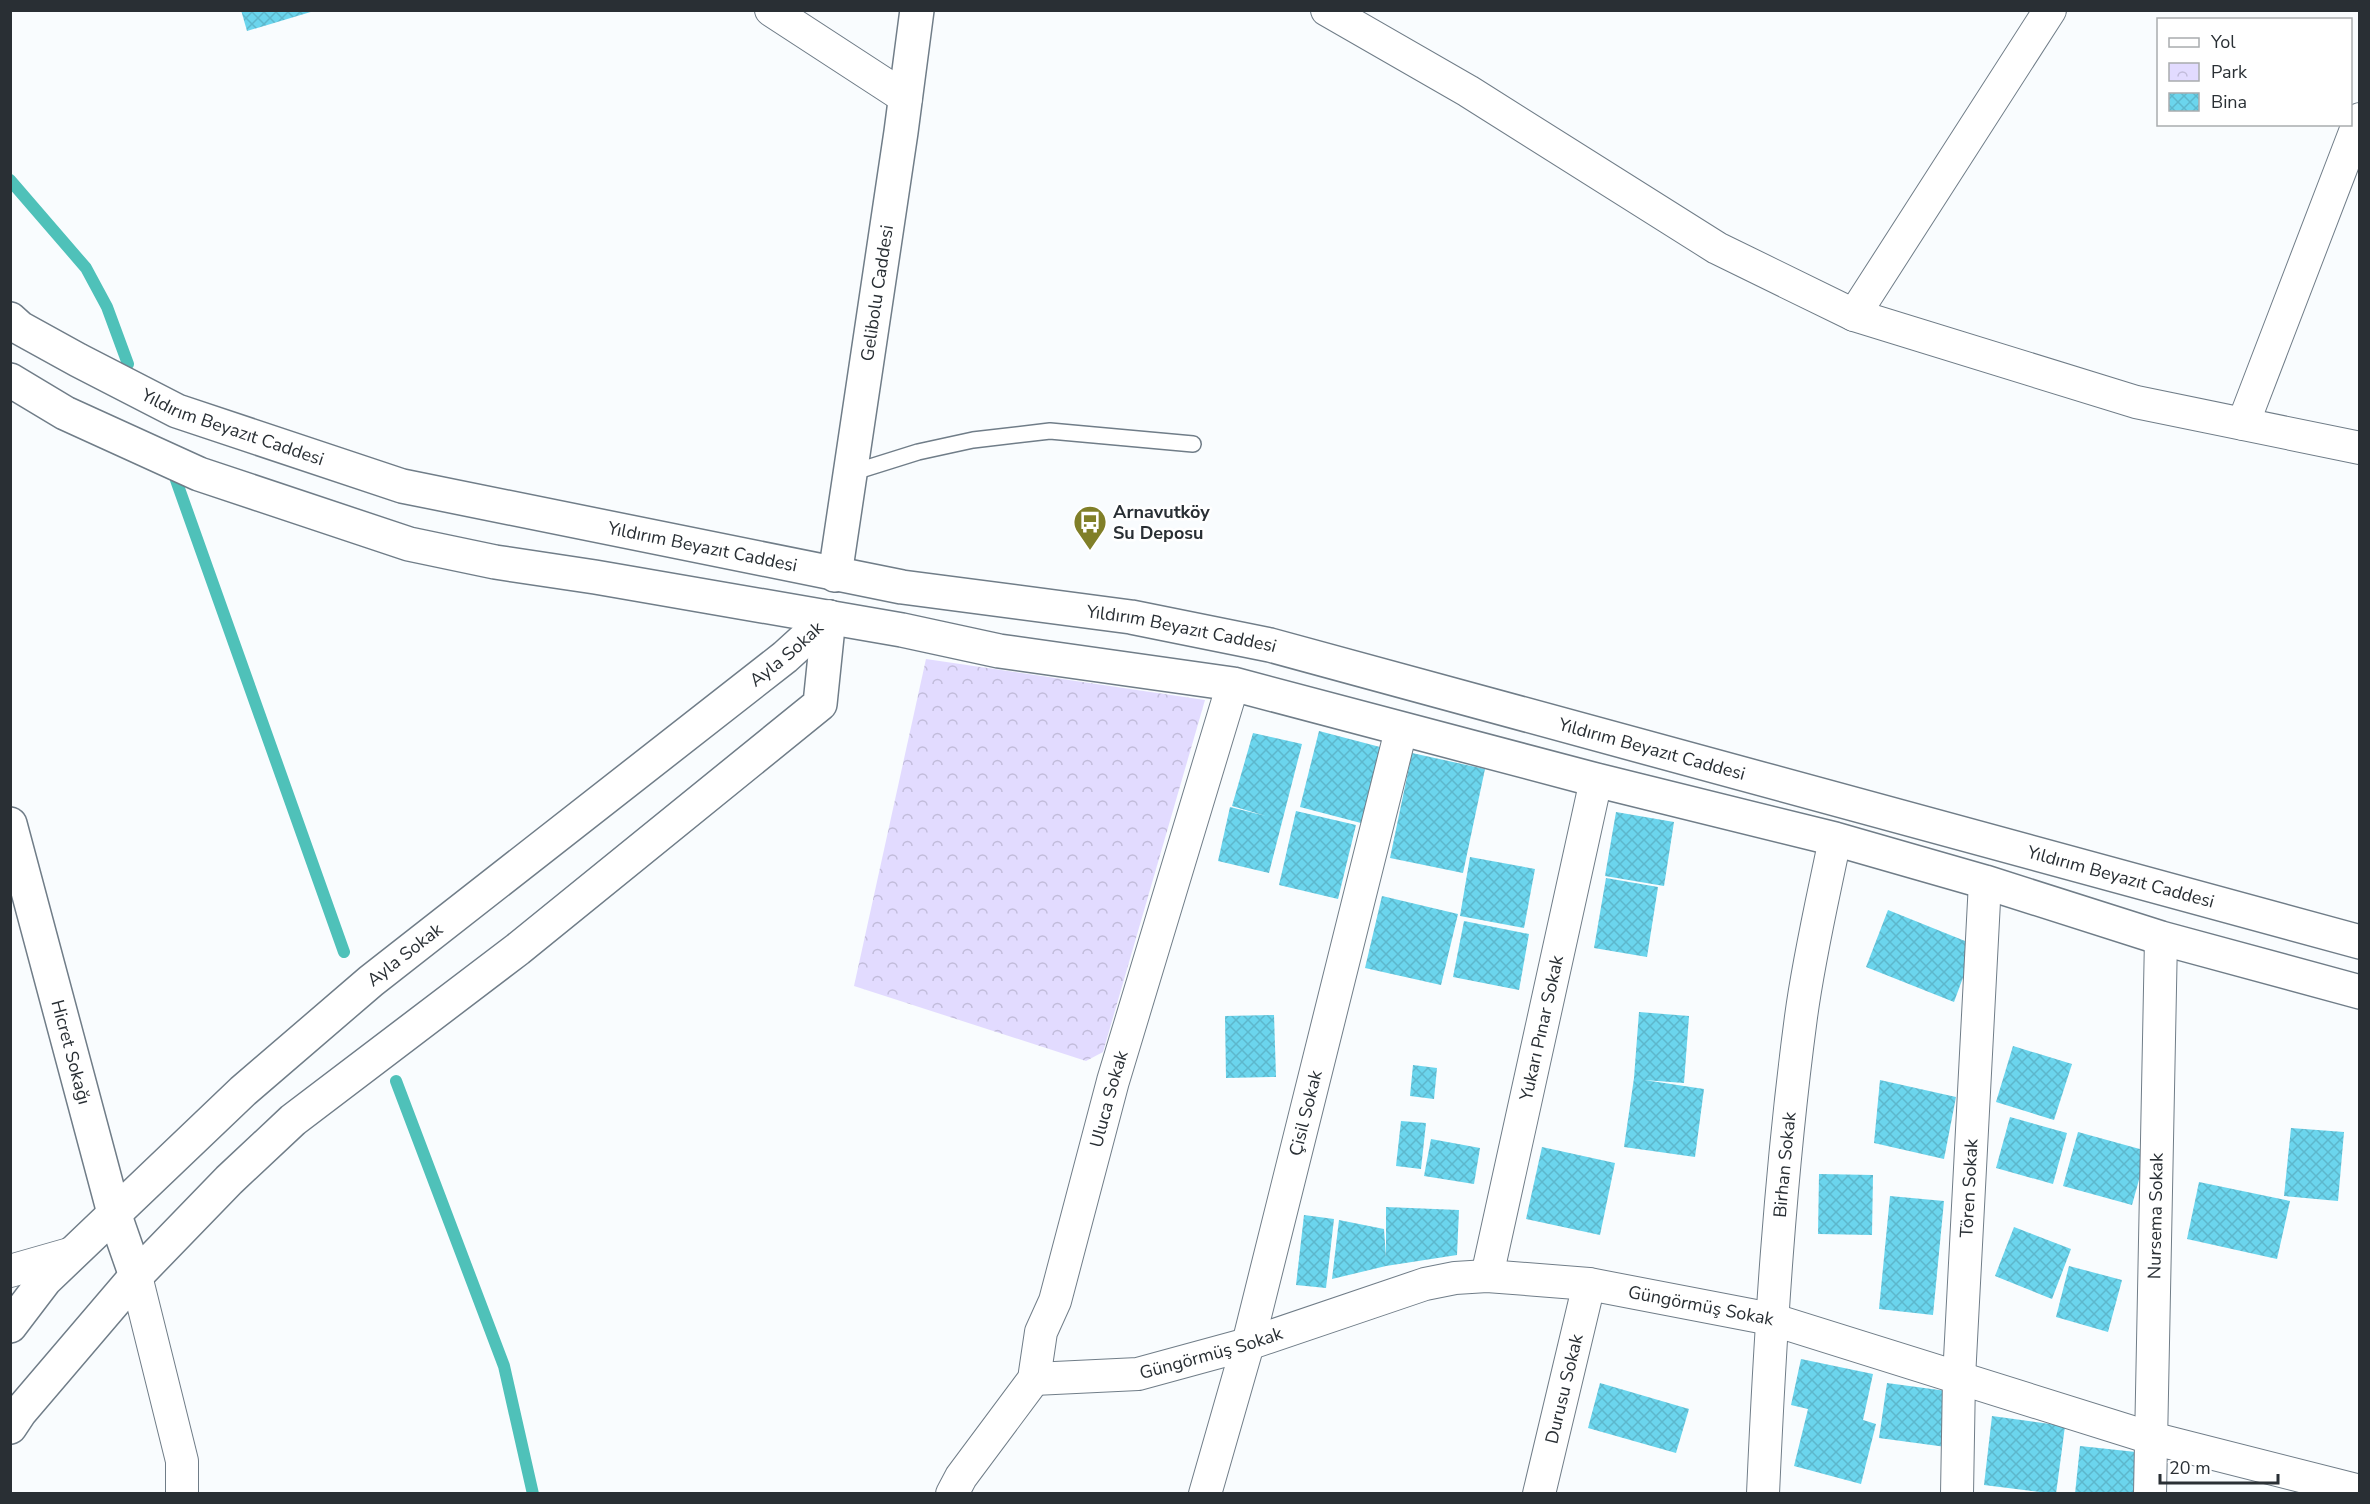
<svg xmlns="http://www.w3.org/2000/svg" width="2370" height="1504" font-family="'Nunito Sans',sans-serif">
  <defs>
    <pattern id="park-crowns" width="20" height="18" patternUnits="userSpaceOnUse" patternTransform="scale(1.5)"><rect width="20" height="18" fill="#e2dbff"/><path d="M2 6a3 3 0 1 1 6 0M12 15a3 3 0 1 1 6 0" fill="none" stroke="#c2bcdb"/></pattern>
    <pattern id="building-cross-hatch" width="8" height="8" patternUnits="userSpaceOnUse" patternTransform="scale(1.5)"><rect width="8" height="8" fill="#6bd5ed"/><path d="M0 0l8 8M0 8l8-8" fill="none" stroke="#5db7cc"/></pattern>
  </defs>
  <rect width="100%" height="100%" fill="#f9fcfe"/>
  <!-- park -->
  <path fill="url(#park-crowns)" d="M926,659L1205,700L1103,1052L1086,1061L854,986Z"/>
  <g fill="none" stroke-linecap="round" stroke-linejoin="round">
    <!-- stream -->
    <g stroke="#4fc1b9" stroke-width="12">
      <path d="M10,180L86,268L107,307L128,364"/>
      <path d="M176,480L344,952"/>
      <path d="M396,1081L504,1366L533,1494"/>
    </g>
  </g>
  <!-- building -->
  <g fill="url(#building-cross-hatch)">
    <path d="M241,10H314V11L247,31Z"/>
    <path d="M1319,731L1380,747L1361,823L1300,807Z"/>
    <path d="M1253,733L1302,744L1269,873L1218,861L1230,807L1266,816L1232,806Z"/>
    <path d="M1412,753L1485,769L1463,873L1390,858Z"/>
    <path d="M1296,811L1356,825L1338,899L1279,885Z"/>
    <path d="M1616,812L1674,822L1664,886L1605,876Z"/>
    <path d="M1470,857L1535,869L1524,928L1460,916Z"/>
    <path d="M1606,878L1658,887L1647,957L1594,948Z"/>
    <path d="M1382,896L1458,914L1441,985L1365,968Z"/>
    <path d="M1888,910L1975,945L1954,1002L1866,967Z"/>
    <path d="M1464,921L1529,934L1519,990L1453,977Z"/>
    <path d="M1639,1012L1689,1016L1684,1083L1644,1080L1704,1089L1695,1157L1624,1147L1634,1078Z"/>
    <path d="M1274,1015L1276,1077L1226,1078L1225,1016Z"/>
    <path d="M2013,1046L2072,1064L2054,1120L1996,1102Z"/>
    <path d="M1413,1065L1437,1068L1434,1099L1410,1096Z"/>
    <path d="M1880,1080L1956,1097L1944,1159L1874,1143Z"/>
    <path d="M2010,1117L2067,1133L2053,1184L1996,1168Z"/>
    <path d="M1401,1121L1426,1123L1421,1169L1396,1166Z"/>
    <path d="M2291,1128L2344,1132L2338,1201L2284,1196Z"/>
    <path d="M2078,1132L2147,1151L2132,1205L2063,1186Z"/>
    <path d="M1431,1139L1480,1148L1474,1184L1424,1176Z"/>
    <path d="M1542,1147L1615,1163L1600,1235L1526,1219Z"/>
    <path d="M1819,1174L1873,1175L1872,1235L1818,1234Z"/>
    <path d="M2199,1182L2290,1201L2277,1259L2187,1239Z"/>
    <path d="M1890,1196L1944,1201L1933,1315L1879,1309Z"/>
    <path d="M1386,1207L1459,1210L1457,1255L1386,1266L1332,1279L1339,1220L1384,1229L1386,1257Z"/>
    <path d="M1304,1215L1334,1219L1326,1288L1296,1285Z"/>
    <path d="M2014,1227L2071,1249L2052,1299L1995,1276Z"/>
    <path d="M2069,1266L2122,1280L2108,1332L2056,1317Z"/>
    <path d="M1801,1359L1873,1374L1863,1420L1876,1424L1861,1484L1794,1466L1808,1409L1791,1405Z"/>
    <path d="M1600,1383L1689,1409L1676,1453L1588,1428Z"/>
    <path d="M1887,1383L1954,1392L1946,1447L1879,1438Z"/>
    <path d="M1992,1416L2065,1426L2056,1494L1984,1485Z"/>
    <path d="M2080,1446L2136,1452L2133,1494H2075Z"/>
  </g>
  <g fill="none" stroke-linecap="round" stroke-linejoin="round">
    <defs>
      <path id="service" d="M851,473L918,452L973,440L1050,431L1193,444"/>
      <g id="minor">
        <path d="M771,10L906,98"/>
        <path d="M1327,10L1468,91L1717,248L1854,315L2136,402L2360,448"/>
        <path d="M1854,315L2050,10"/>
        <path d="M2243,424L2360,119"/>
        <path d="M10,1271L73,1253"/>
        <path d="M136,1276L182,1461V1494"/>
        <path id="s1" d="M1487,1276L1596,780"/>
        <path id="s2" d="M1034,1379L1138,1374L1248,1344L1425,1284L1455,1278L1487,1276L1589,1284L1771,1319L2151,1438L2360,1491"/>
        <path id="s3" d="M952,1494L961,1477L1034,1379L1041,1332L1055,1301L1113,1081L1233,684"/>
        <path id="s4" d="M1205,1494L1248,1344L1401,730"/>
        <path id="s5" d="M1539,1494L1589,1284"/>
        <path id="s6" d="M1763,1494C1770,1335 1780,1175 1801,1017C1809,957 1823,898 1835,839"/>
        <path id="s7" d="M1957,1494L1959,1378L1985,882"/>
        <path id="s8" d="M2150,1494L2161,938"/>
      </g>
      <g id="tertiary">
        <path id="s9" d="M835,575L901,132L917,10"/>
        <path id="s10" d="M10,824L114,1213L136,1276"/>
        <path id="s11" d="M10,1326L45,1280L243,1091L371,981L785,657L829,617"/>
        <path d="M10,1427L20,1412L136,1276L229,1180L293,1120L518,949L820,704L829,617"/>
      </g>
      <g id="secondary">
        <path id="s12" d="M10,319L20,328L78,360L177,411L402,486L902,587L1131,617L1270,645L2360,942"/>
        <path d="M10,380L65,413L199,474L409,544L495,562L595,577L902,630L999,651L1233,684L1596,780L1835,839L1985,882L2161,938L2360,992"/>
      </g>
    </defs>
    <!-- service casing -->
    <use href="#service" stroke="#707d88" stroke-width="18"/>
    <!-- minor casing -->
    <use href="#minor" stroke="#707d88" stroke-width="34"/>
    <!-- tertiary casing -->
    <use href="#tertiary" stroke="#707d88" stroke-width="36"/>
    <!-- secondary casing -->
    <use href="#secondary" stroke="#707d88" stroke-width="36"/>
    <!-- service -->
    <use href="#service" stroke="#fff" stroke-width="15"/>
    <!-- minor -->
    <use href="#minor" stroke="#fff" stroke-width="32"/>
    <!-- tertiary -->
    <use href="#tertiary" stroke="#fff" stroke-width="33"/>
    <!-- secondary -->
    <use href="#secondary" stroke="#fff" stroke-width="33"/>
  </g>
  <!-- icons -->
  <defs>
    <symbol id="bus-pin" viewBox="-11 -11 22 30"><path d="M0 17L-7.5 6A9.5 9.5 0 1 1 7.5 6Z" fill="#807f28" stroke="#fff"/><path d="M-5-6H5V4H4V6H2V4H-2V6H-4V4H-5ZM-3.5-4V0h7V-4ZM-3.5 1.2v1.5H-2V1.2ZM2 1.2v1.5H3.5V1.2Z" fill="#fff"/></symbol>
  </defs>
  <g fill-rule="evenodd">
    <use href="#bus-pin" x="1071" y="503" width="38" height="52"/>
  </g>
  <g text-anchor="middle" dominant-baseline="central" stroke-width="5" stroke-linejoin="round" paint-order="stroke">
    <!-- street labels -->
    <g font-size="18" fill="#292f34" stroke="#fff">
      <text stroke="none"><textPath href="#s9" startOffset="285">Gelibolu Caddesi</textPath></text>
      <text stroke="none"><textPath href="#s12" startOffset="249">Yıldırım Beyazıt Caddesi</textPath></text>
      <text stroke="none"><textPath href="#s12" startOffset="735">Yıldırım Beyazıt Caddesi</textPath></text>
      <text stroke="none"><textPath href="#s12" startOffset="1221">Yıldırım Beyazıt Caddesi</textPath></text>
      <text stroke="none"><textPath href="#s11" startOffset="1029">Ayla Sokak</textPath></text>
      <text stroke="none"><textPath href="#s12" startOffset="1707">Yıldırım Beyazıt Caddesi</textPath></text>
      <text stroke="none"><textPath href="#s12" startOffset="2193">Yıldırım Beyazıt Caddesi</textPath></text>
      <text stroke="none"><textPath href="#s11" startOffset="543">Ayla Sokak</textPath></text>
      <text stroke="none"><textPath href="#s1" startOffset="254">Yukarı Pınar Sokak</textPath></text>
      <text stroke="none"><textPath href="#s10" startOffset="236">Hicret Sokağı</textPath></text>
      <text stroke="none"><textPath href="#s3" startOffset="432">Uluca Sokak</textPath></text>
      <text stroke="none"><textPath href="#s4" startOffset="394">Çisil Sokak</textPath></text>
      <text stroke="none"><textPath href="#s6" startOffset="330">Birhan Sokak</textPath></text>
      <text stroke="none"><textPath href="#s7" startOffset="306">Tören Sokak</textPath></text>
      <text stroke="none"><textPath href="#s8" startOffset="278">Nursema Sokak</textPath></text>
      <text stroke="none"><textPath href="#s2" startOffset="684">Güngörmüş Sokak</textPath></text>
      <text stroke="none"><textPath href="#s2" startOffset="180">Güngörmüş Sokak</textPath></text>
      <text stroke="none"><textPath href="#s5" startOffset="108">Durusu Sokak</textPath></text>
    </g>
    <!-- poi labels -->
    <g font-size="18" font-weight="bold" fill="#292f34" stroke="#fff" text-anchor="start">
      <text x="1113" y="512">Arnavutköy<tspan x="1113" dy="21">Su Deposu</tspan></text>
    </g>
  </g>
  <!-- border -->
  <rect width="2370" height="1504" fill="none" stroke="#292f34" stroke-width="24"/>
  <!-- legend -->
  <rect x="2157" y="18" width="195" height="108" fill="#ffffff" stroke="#a9acae" stroke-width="1.5"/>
  <rect x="2169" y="38" width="30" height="9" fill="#ffffff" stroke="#a9acae" stroke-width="1.5"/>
  <text x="2211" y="48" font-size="18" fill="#292f34">Yol</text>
  <rect x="2169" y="63" width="30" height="18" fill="url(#park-crowns)" stroke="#a9acae" stroke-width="1.5"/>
  <text x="2211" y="78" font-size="18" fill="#292f34">Park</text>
  <rect x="2169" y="93" width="30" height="18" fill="url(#building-cross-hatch)" stroke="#a9acae" stroke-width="1.5"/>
  <text x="2211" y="108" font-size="18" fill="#292f34">Bina</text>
  <!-- scale -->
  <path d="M2160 1474v9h118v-9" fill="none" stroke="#292f34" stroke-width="3"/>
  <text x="2169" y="1474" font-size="18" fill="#292f34" stroke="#ffffff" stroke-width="4.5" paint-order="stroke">20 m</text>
</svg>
